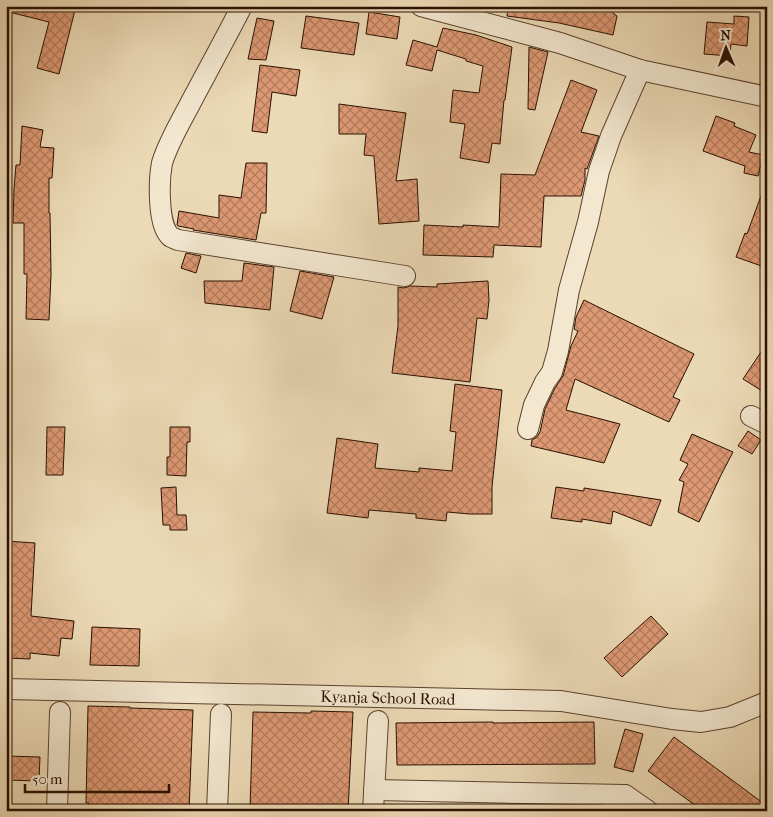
<svg xmlns="http://www.w3.org/2000/svg" width="773" height="817" font-family="'IM FELL French Canon',serif">
  <defs>
    <pattern id="building-cross-hatch" width="8" height="8" patternUnits="userSpaceOnUse" patternTransform="scale(1.25)"><rect width="8" height="8" fill="#dd9973"/><path d="M0 0l8 8M0 8l8-8" fill="none" stroke="#b37b5c"/></pattern>
  </defs>
  <rect width="100%" height="100%" fill="#ecdab6"/>
  <filter id="stains"><feTurbulence type="fractalNoise" baseFrequency=".004" numOctaves="4"/><feColorMatrix values="0 0 0 0 .2 0 0 0 0 .09 0 0 0 0 .02 0 0 0 .5 -.17"/></filter>
  <radialGradient id="worn" r=".72"><stop offset=".6" stop-color="#630" stop-opacity="0"/><stop offset="1" stop-color="#630" stop-opacity=".3"/></radialGradient>
  <!-- building -->
  <g fill="url(#building-cross-hatch)" stroke="#2a1000">
    <path d="M10,6H76L59,74L37,68L49,22L9,12Z"/>
    <path d="M508,6H604L617,16L613,35L559,23L507,16Z"/>
    <path d="M369,12L400,17L397,39L366,34Z"/>
    <path d="M306,16L359,23L354,55L301,48Z"/>
    <path d="M734,16L749,17L747,46L731,44L730,56L704,54L707,22L734,24Z"/>
    <path d="M257,18L274,21L266,60L248,59Z"/>
    <path d="M443,28L476,35L512,47L505,100H504L500,144L492,143L489,163L460,158L465,124L450,122L453,90L479,93L483,66L466,61V59L437,50L432,71L406,65L413,40L437,47Z"/>
    <path d="M529,47L548,52L535,110L528,109Z"/>
    <path d="M260,65L300,70L296,96L272,92L267,133L252,131Z"/>
    <path d="M571,80L597,90L581,132L599,136L587,169L585,168V180L581,196H544L541,247L494,245L493,257L423,255L424,225L463,227V225L499,227L501,174L535,175Z"/>
    <path d="M339,104L406,113L396,181L417,179L419,221L379,224L374,156L364,155L366,134H339Z"/>
    <path d="M716,116L735,123L734,126L756,135L749,152L763,155L758,176L744,173L745,166L703,151Z"/>
    <path d="M22,126L43,130L40,147L54,148L52,178H49V213H50L51,274L49,320L26,319L27,274H24V223H13L14,189L16,165H20Z"/>
    <path d="M246,163H267L266,213H261L256,240L193,230L194,229L178,226L177,225L179,211L219,218V195L241,198Z"/>
    <path d="M765,185H767V268L736,257L745,233L747,234Z"/>
    <path d="M186,253L201,256L196,273L181,268Z"/>
    <path d="M244,263L274,267L270,310L205,303L204,281H242Z"/>
    <path d="M300,271L334,277L322,319L290,311Z"/>
    <path d="M488,281L489,300L487,319L477,318L470,382L392,373L398,326V287L404,288L410,286L437,287V284Z"/>
    <path d="M584,300L694,354L673,397L680,400L669,422L575,379L566,410L620,424L604,463L531,446L532,440L537,437L540,432L545,409L555,388L563,376L571,346L578,331L574,329L576,317Z"/>
    <path d="M767,343V394L743,379Z"/>
    <path d="M455,384L502,390L492,487V514H470L447,512L446,521L416,518V514L369,510L368,518L327,513L337,438L378,444L375,468L419,472V468L452,471L456,432L450,431Z"/>
    <path d="M47,427H65L63,475H46Z"/>
    <path d="M170,427H190V442H187L186,476L167,475V457H170Z"/>
    <path d="M748,431L761,440L752,454L738,446Z"/>
    <path d="M692,434L733,452L721,475L699,522L678,512L684,482L679,480L688,464L680,460Z"/>
    <path d="M176,487L177,515H186L187,530H170V525H163L161,488Z"/>
    <path d="M556,487L584,491V488L661,500L651,526L613,511L611,524L582,519V522L551,518Z"/>
    <path d="M6,541L35,543L31,616L74,621L72,639L61,638L59,656L30,653V659L6,658Z"/>
    <path d="M651,616L668,634L622,677L604,658Z"/>
    <path d="M92,627L140,629L139,666L90,665Z"/>
    <path d="M88,706L130,707V708L193,710L189,811H89V803H86Z"/>
    <path d="M311,711L353,712L348,811H306V810L250,809L253,712L311,713Z"/>
    <path d="M493,722V723L594,722L595,764L397,765L396,723Z"/>
    <path d="M625,729L643,734L633,772L614,767Z"/>
    <path d="M674,737L767,806V811H703L648,771Z"/>
    <path d="M6,756L40,757L39,781L6,780Z"/>
  </g>
  <g fill="none" stroke-linecap="round" stroke-linejoin="round">
    <defs>
      <g id="minor">
        <path d="M242,6C225,39 207,72 190,104C180,123 168,143 162,163C159,179 157,226 171,237C173,238 176,239 178,240L405,276"/>
        <path d="M421,6L560,43L640,70L767,97"/>
        <path d="M751,416L767,424"/>
        <path d="M528,429L534,405L545,382L552,372L558,351L569,290L588,222L599,171L611,136L640,70"/>
        <path id="s1" d="M6,689L561,701L672,719L701,722L730,717L767,702"/>
        <path d="M374,790L625,795"/>
        <path d="M57,811L60,712"/>
        <path d="M217,811L221,714"/>
        <path d="M373,811L378,721"/>
        <path d="M610,811L625,795L648,811"/>
      </g>
    </defs>
    <!-- minor casing -->
    <use href="#minor" stroke="#5a422e" stroke-width="22"/>
    <!-- minor -->
    <use href="#minor" stroke="#f3e7d0" stroke-width="20"/>
  </g>
  <g text-anchor="middle" dominant-baseline="central" stroke-width="4" stroke-linejoin="round" paint-order="stroke">
    <!-- street labels -->
    <g font-size="16" fill="#2a1000" stroke="#f3e7d0">
      <text stroke="none"><textPath href="#s1" startOffset="382">Kyanja School Road</textPath></text>
    </g>
  </g>
  <!-- margin -->
  <rect width="773" height="817" fill="none" stroke="#ecdab6" stroke-width="25"/>
  <rect x="8" y="8" width="758" height="802" fill="none" stroke="#2a1000" stroke-width="2.5"/>
  <rect x="12" y="12" width="748" height="792" fill="none" stroke="#2a1000"/>
  <!-- north arrow -->
  <g transform="translate(726 48) rotate(358)" stroke="#f3e7d0" stroke-width="4" paint-order="stroke">
  <path d="M0-4L9 19L0 12L-9 19Z" fill="#2a1000"/>
  <text y="-8" font-size="14" font-weight="bold" text-anchor="middle" fill="#2a1000">N</text>
  </g>
  <!-- scale -->
  <path d="M25 784v8h144v-8" fill="none" stroke="#2a1000" stroke-width="2.5"/>
  <text x="32" y="784" font-size="15" fill="#2a1000" stroke="#f3e7d0" stroke-width="4" paint-order="stroke">50 m</text>
  <rect width="100%" height="100%" filter="url(#stains)"/>
  <rect width="100%" height="100%" fill="url(#worn)"/>
</svg>
